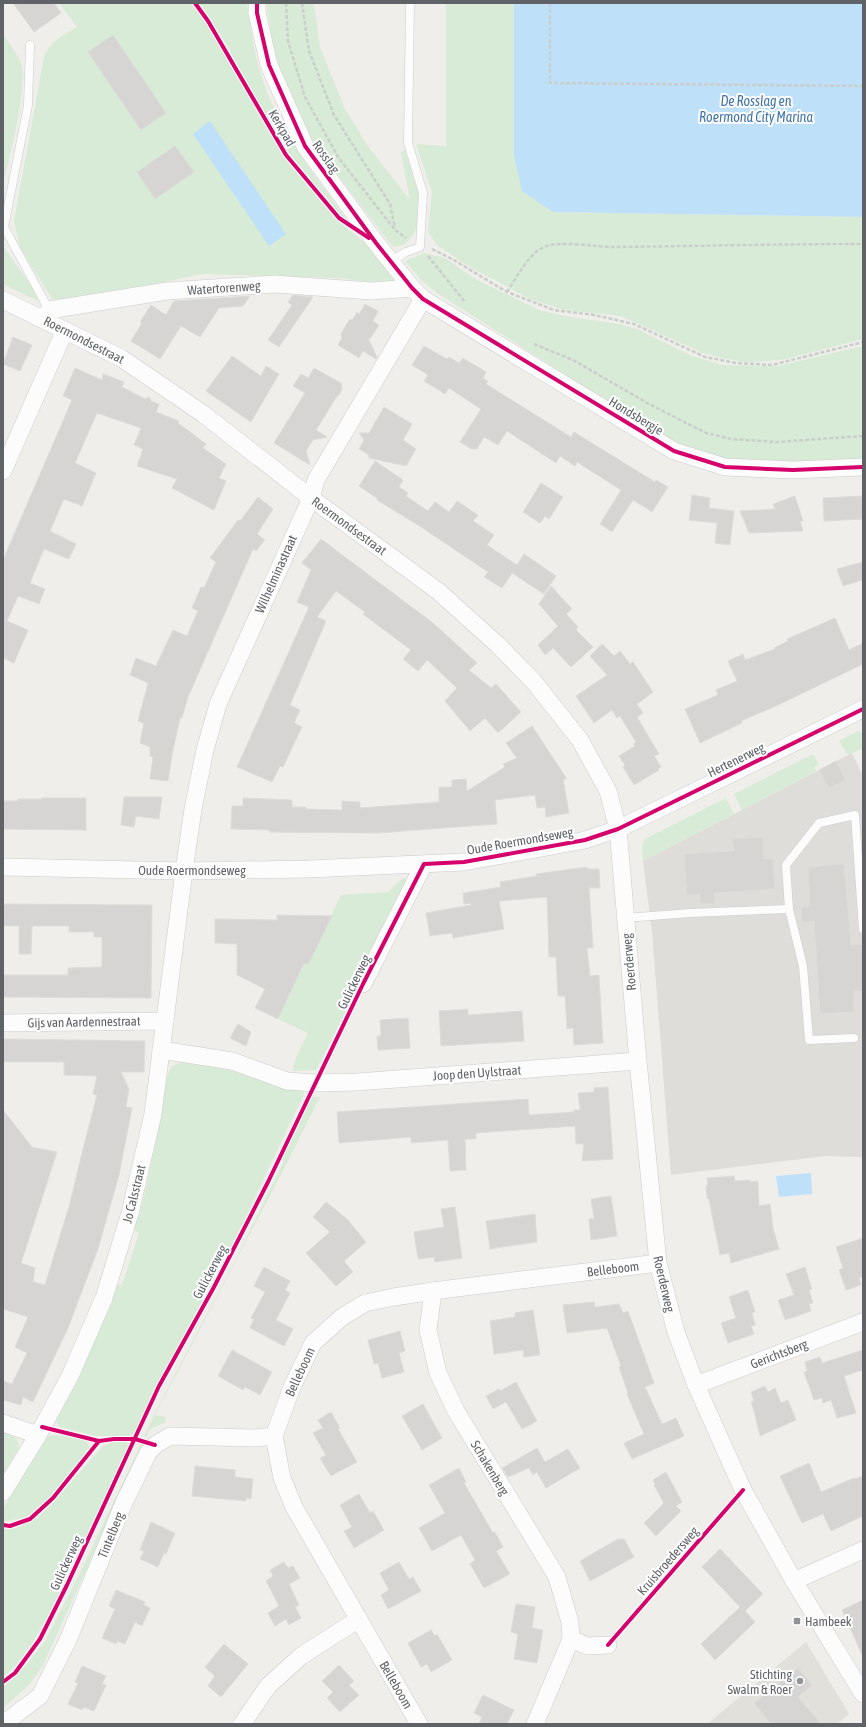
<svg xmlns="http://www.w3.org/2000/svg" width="866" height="1727" font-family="'Asap Condensed',sans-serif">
  <rect width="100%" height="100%" fill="#efeeea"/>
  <!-- industrial -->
  <path fill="#dfddda" d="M852,753L863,776V1157L825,1156L671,1175L652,932L643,861Z"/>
  <!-- education -->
  <path fill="#e2e0da" d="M806,1642L849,1714L837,1724H707Z"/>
  <!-- green -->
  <g fill="#d8ebd6">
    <path d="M59,3H191L207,25L283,155L336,219L372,249L396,278L391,284L337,278L202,274L56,305L20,248L14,221L44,57C50,41 64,35 77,27Z"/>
    <path d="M199,3H247C251,26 253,49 260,72C277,129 316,177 351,225L337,213L281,143L225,42Z"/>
    <path d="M266,3H314L320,48L345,109L367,145L410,200L401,152L405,150C409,164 415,178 418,192C422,212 418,247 393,247L319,151L303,125L283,79L273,47Z"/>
    <path d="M446,3H514V156L553,212L863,217V339L786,359L769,361L746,362L722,358L703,353L621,316L564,310L530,299L468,266L437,245L428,232L432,192L416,144L446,146Z"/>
    <path d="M3,34C9,43 17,53 21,63C29,85 9,159 3,184Z"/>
    <path d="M3,246L36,293L38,301L3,284Z"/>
    <path d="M424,253L445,258L477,280L539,310L564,316L620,324L637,329L692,356L722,365L778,366L863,346V459L831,462L740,461L713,456L684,448L655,432L440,295L422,281L405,261Z"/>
    <path d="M858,731L863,734V748L848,755L839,741Z"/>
    <path d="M813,754L819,765L814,767L816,771L742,810L734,794Z"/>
    <path d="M726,798L734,814L643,861L642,847L645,839Z"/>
    <path d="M403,878L412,880L316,1070L293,1071L295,1060L308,1033L278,1019L304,963L308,965L341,895L388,892Z"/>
    <path d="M183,1062C200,1064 216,1066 232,1071C258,1078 277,1088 304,1090V1094L241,1227L160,1381L134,1434L129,1436H96L60,1427L56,1421C72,1390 88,1359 101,1326C106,1313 112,1301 112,1288L120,1284L122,1285L139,1233L136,1232L133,1225V1221L139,1216L144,1196L157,1136L167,1076L172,1066Z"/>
    <path d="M312,1097H320L287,1163L155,1415L166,1417L165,1422L149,1430L146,1437L144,1436L173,1378L235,1261L284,1161L282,1160Z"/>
    <path d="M3,1428L12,1431L11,1435C17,1439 20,1441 18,1449L3,1474Z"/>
    <path d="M62,1435C73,1437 89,1437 90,1450C76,1467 51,1501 33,1513C24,1519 14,1520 3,1521V1508L48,1436Z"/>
    <path d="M115,1441L127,1442L128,1446C106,1495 84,1544 60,1592C44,1622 30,1655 3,1677V1529L15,1528L37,1518L49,1507L103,1446Z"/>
    <path d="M142,1442L144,1443L43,1665L29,1685L3,1708V1688L29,1662L45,1641L76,1581Z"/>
  </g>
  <!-- water -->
  <g fill="#bfe0f9">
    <path d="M514,3H863V217L553,212L522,191L514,156Z"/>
    <path d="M210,121L286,234L269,246L193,134Z"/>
    <path d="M811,1173L812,1194L779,1197L776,1176Z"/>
  </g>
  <!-- building -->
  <g fill="#d6d5d3" stroke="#deddd9">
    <path d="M13,3H54L61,13L34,32Z"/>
    <path d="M113,35L166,113L141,130L88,52Z"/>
    <path d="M175,146L194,172L155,199L137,172Z"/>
    <path d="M293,295L313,297L279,347L268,340L292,305L288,302Z"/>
    <path d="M250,296L243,306L219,308L200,337L181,326L160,359L131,341L142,323L140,322L151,305L166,315L174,301Z"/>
    <path d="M365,304L378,311L373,321L379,325L370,339L368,338L377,357L376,359L363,351L359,358L338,345L342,338L341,334L349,320L353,319L357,312L359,314Z"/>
    <path d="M13,337L32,345L20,371L3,364Z"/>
    <path d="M424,346L447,359L449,357L459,363L463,358L486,372L483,378L488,381L486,384L571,437L574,432L655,482L656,480L668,487L652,512L633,500L612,532L600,524L621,490L577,462L575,466L560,456L556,463L507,431L498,445L484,437L477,449H471L460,442L481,409L449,388L445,394L424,381L428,375L412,365Z"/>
    <path d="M232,356L261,376L266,366L279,374L251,422L206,391Z"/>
    <path d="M75,368L102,380L103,374L124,382L122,387L145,399L149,397L151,401L159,404L156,412L179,421L178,423L206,444L203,448L226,464L219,478L226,481L214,510L172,488L177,479L137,466L143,449L134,445L141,428L97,413L75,463L96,473L82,506L64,499L50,531L76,544L69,559L44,549L30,583L45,589L39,604L18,596L7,621L28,630L14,663L3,658V560L72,400L63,396Z"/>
    <path d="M314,368L341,383L342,389L339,395L337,396L316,430L327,437L313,440L306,451L310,465L274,443L305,393L293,386L301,374L308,378Z"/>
    <path d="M384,407L412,424L403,440L416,449L406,466L369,458V455L359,449L364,440L359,433H369Z"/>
    <path d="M375,461L403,480L399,487L408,493L406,496L428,511L435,502L449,512L457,501L478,515L473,521L494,535L487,545L517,565L524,554L556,576L544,594L512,573L502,588L484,577L488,572L421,527L377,500L378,499L359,486Z"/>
    <path d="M541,483L563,497L549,519L545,516L540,523L523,512Z"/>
    <path d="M692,495L710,498L709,508L734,511L730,545L715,543L717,523L689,520Z"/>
    <path d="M795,496L803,521H800L803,531L749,533L740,511L775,509L773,504Z"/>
    <path d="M862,496L863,519L824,521L823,498Z"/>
    <path d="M258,497L273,509L257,534L265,540L256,551L253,549L188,697L182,718H180L173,750L168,781L150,779L153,757L150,756V747L140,743L144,723L138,721L148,683L130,675L136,658L156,666L173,630L187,636L198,611L192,608L201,587L204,588L216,562L210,558L238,520L240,521Z"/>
    <path d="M321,539L433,623L477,663L469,670L491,688L496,684L521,712L498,733L485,718L470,731L445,701L457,688L427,660L418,671L403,659L411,650L363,614L365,612L336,591L317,617L326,621L290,705L300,710L294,723L302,727L283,767L280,766L272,782L237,767L309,607L297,602L311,570L302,563Z"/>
    <path d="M863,562V580L843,586L837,569Z"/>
    <path d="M551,586L572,609L566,614L578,627L576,630L593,647L571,667L553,648L545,655L538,645L558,626L539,604Z"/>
    <path d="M835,618L849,650L863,643V664L776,706L741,721L742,723L700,743L685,709L718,695L716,690L737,681L728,661L743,654L745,660L775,649L774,648L788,641L787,639Z"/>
    <path d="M602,644L614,656L620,651L630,664L633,662L653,692L637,704L643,713L637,717L659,754L654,756L661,767L658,769L659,770L634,785L623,767L625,765L619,756L635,746L633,744L636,742L620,716L617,718L612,710L594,723L576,696L607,675L590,656Z"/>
    <path d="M532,726L567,779H563L569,813L546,817L545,807L537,808L535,795L495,800L497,824L377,833L269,832L270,830L231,829L232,806H243V798L292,800V807H306V809L342,810V801L360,802V808L439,802V787H452V780L466,779L467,791L505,767L503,764L517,758L506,743Z"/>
    <path d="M836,761L846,780L829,788L819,770Z"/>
    <path d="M124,797H162L159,819L136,816L134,827L121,825Z"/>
    <path d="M42,798H86V830L3,829V801H18V799H42Z"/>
    <path d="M763,837L764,859H773L775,889L714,893L715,903L700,904V894L687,895L684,854L734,851L732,839Z"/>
    <path d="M844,864L851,945L863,944V991H853L854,1012L820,1014L814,921L802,923L801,907L810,906L808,867Z"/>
    <path d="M587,867V869H599L600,888H589L593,948H587L590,976L599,975L603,1043L574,1045L573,1028L567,1029L565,996H558L556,957H549L547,897L499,901L504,929L453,938L452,933L430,936L426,913L471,905V903L464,904L463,893L501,887L500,882L536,876V874Z"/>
    <path d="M3,904L152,905L151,998L3,997V975H68V968L102,967V937H94V932H69V926H32L31,954H19V926H3Z"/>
    <path d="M277,915L332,916L308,965L304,963L278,1019L255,1008L265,989L237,975V944L215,943V919L277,920Z"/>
    <path d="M468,1009V1015L522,1011L524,1041L441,1046L439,1011Z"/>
    <path d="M408,1018L410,1048L378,1050L377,1036H381L380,1020Z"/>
    <path d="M238,1024L251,1032L246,1046L230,1038Z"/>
    <path d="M3,1039L145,1041L144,1072H121L129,1089L126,1107L132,1108L119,1175L98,1249L68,1328L33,1402L23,1397L21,1405L3,1400V1381L12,1384L27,1353L15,1347L28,1317L3,1309V1110L32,1147L57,1152L21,1263L35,1268L33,1282L45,1285L70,1203L81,1157L97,1095L93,1094L97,1076L64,1075V1062H3Z"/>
    <path d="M608,1087L613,1159L582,1161L584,1144H576L575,1126L476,1133V1139H465L466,1170L450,1171L448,1140L411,1143V1137L339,1143L337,1112L528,1099L529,1115L574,1112V1110H580L578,1093L594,1092V1088Z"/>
    <path d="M734,1176L735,1181L750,1180V1182L758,1181L759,1206L770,1204L773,1228L779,1249L731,1263L729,1253L720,1255L709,1200L707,1198L706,1186L708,1184L707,1178Z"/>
    <path d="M611,1196L617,1236L591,1240L589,1219L594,1218L591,1199Z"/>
    <path d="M326,1202L347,1219L366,1242L344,1261L353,1272L336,1286L306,1253L330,1232L313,1217Z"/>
    <path d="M455,1207L462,1258L435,1262L434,1257L418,1259L414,1232L444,1227L441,1209Z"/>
    <path d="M535,1214L537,1242L490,1249L486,1221Z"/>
    <path d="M863,1238V1277L859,1278L861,1285L846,1290L839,1270L843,1268L836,1247Z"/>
    <path d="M264,1267L290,1281L285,1290L290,1293L276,1320L293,1329L284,1346L250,1328L254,1319L251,1318L265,1292L254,1286Z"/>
    <path d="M805,1267L812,1289L809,1290L813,1303L809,1304L811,1311L785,1320L778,1300L794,1295L786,1274Z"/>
    <path d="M748,1290L755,1312L752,1313L755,1325L751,1326L754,1334L728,1343L721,1323L736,1318L729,1297Z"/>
    <path d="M594,1302L595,1307L619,1304L623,1313L628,1311L654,1383L645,1387L662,1424L676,1418L684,1436L632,1459L624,1443L644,1434L627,1394L628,1393L619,1367L621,1366L607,1328L567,1333L563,1305Z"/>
    <path d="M533,1310L540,1355L524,1357L523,1350L494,1354L490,1321L515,1317V1313Z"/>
    <path d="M400,1331L405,1351L399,1353L404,1372L382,1378L378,1363L374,1364L368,1340Z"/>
    <path d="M232,1350L272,1372L260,1395L245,1387L243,1390L218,1376Z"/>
    <path d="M863,1350V1370L844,1376L856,1413L837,1418L831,1400L823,1403L822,1398L814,1400L804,1372L807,1371L805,1362L820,1357L822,1363Z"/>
    <path d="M516,1382L537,1421L522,1429L506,1402L493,1409L486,1396L499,1389L500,1391Z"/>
    <path d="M765,1386L768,1392L775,1388L781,1403L788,1400L796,1420L760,1436L754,1411L751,1402L754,1401L751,1392Z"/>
    <path d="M423,1404L442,1438L422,1450L402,1416Z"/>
    <path d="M331,1412L340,1428L338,1429L357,1462L331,1476L320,1458L326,1455L313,1433L323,1428L318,1420Z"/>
    <path d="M537,1448L545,1462L568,1449L580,1468L546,1488L537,1472L533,1475L529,1468L508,1477L502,1468Z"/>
    <path d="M809,1463L821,1492L854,1478L855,1479L863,1476V1516L831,1531L823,1514L802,1523L780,1476Z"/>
    <path d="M195,1466L235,1470V1477L253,1479L251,1499L246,1498V1501L192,1496Z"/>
    <path d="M459,1468L466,1482L464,1483L493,1533L495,1532L503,1547L496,1551L510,1574L484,1588L470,1564L475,1560L461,1535L432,1551L419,1528L445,1513L429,1485Z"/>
    <path d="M666,1472L682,1502L676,1506L681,1511L656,1536L644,1523L664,1503L654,1485L655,1484L653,1480Z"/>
    <path d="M359,1494L370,1513L373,1511L384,1530L354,1548L344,1531L352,1527L340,1505Z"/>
    <path d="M151,1522L175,1533L166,1554L164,1553L158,1567L140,1559L144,1551L140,1550Z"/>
    <path d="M618,1539H624L634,1557L590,1581L580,1561Z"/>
    <path d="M720,1549L763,1594L745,1611L755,1622L715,1660L701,1644L740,1607L702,1567Z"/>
    <path d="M284,1562L288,1568L293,1566L300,1578L289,1584L299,1605L295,1607L301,1618L289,1625L286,1619L275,1626L268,1613L279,1606L266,1581L273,1576L270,1570Z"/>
    <path d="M399,1562L409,1579L413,1577L421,1591L388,1609L381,1595L389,1590L380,1573Z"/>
    <path d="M116,1590L145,1602L144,1605L150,1608L142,1626L135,1622L125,1644L117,1641L116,1644L102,1638L115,1609L109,1606Z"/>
    <path d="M863,1600V1657L842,1610Z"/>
    <path d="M516,1604L535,1607L532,1628L543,1630L537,1663L514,1659L518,1634L511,1632Z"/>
    <path d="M431,1630L435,1636L437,1634L452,1660L431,1672L427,1664L421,1667L408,1643Z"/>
    <path d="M224,1644L248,1664L221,1697L208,1686L215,1676L205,1667Z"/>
    <path d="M339,1665L354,1681L349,1685L359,1695L340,1712L327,1698L333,1692L322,1681Z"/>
    <path d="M82,1666L106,1676L102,1684L106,1685L94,1711L84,1707L82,1710L68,1704L78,1683L75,1682Z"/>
    <path d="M798,1668L812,1685L798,1697L821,1724H771L754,1703Z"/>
    <path d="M483,1695L514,1710L507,1724H479L482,1717L474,1713Z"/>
  </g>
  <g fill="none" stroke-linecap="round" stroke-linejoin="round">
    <defs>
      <g id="lane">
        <path d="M30,45L28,105L4,227L49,310"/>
        <path d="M391,261L406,252L420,247L423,193L408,143L410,3"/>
        <path d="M789,909L786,865L819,823L855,815L863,929"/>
        <path d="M625,918L690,913L789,909L803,966L809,1040L854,1038"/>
      </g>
      <g id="street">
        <path d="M257,3V13L269,65L305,146L376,243L412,288L423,299L674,451L725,467L793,470L863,467"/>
        <path d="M3,300L121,358L202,413L311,498L438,591L498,645L534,682L580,740L608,791L618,829L638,1061L658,1263L676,1332L696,1385L743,1490L794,1581L863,1694"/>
        <path d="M44,320L49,310L167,291L275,284L371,291L412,288"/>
        <path d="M3,471L65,330"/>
        <path d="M3,867L184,871L309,869L464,862L585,840L618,829L863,709"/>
        <path d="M363,984L424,864"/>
        <path d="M3,1023L165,1021"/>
        <path d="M161,1050L232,1061L287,1081L315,1083L357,1082L638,1061"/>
        <path d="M433,1291L428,1330L438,1373L456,1411L557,1577L570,1622L571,1639"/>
        <path d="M696,1385L863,1322"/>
        <path d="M3,1423L38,1435"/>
        <path d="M3,1492L38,1435L70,1376L104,1298L130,1213L153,1114L184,871L193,809L205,750L218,704L311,498L316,480L423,299"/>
        <path d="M794,1581L863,1550"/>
        <path d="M3,1724L40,1696L68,1640L123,1505L148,1453L155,1445L170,1436L255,1438L274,1436"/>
        <path d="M242,1724L268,1686L301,1656L359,1619"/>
        <path d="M419,1724L294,1507L282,1478L274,1436L292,1387L313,1343L342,1317L365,1303L394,1297L433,1291L658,1263"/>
        <path d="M535,1724L571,1639L587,1646L608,1645"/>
      </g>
    </defs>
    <!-- lane casing -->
    <use href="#lane" stroke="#cbcccc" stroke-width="9"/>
    <!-- street casing -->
    <use href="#street" stroke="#cbcccc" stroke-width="18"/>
    <!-- path -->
    <g stroke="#cacfcc" stroke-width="2.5" stroke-dasharray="4 2" stroke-linecap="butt">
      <path d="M286,3L288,41L305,97L338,157L395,230L406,238"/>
      <path d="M302,3L309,51L334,115L390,204L395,228"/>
      <path d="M550,3V83L863,86"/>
      <path d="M432,249L452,259L507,292L554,310L594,315L634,324L705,357L736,363L772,365L863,342"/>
      <path d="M428,256L465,302"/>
      <path d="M507,292C515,280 527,257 540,249C555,239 595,247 614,247C697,246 780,244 863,244"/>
      <path d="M534,344L573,360L649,404L706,433L731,439L777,442L863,436"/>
    </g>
    <!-- lane -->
    <use href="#lane" stroke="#fdfcfc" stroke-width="8"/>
    <!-- street -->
    <use href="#street" stroke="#fdfcfc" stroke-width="17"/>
    <defs>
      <g id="cycleway">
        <path d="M195,3L208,21L286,155L339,218L369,238"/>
        <path d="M257,3V13L269,65L305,146L376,243L412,288L423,299L674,451L725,467L793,470L863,467"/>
        <path d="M42,1427L99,1441L114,1439H135L155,1445"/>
        <path d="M3,1525L10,1526L30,1519L53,1498L99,1441"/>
        <path d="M608,1645L743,1490"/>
        <path d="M3,1682L15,1673L40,1639L67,1585L159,1386L214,1287L268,1182L363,984L424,864L464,862L585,840L618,829L863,709"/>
      </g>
    </defs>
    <!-- cycleway casing -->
    <use href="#cycleway" stroke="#fff" stroke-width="6"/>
    <!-- cycleway -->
    <use href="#cycleway" stroke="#d6006c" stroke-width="4"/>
  </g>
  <!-- markers -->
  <g fill="#919496" stroke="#fff" stroke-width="1.5">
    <rect x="793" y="1617" width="8" height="8" rx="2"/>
    <circle cx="800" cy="1681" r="4"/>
  </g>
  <g text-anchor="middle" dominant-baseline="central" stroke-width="4" stroke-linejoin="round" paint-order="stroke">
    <!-- street labels -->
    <g font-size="13" fill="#5f6368" stroke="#fff">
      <text transform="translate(282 128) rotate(60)">Kerkpad</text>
      <text transform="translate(326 157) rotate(55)">Rosslag</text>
      <text transform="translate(224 288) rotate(-4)">Watertorenweg</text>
      <text transform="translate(84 340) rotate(27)">Roermondsestraat</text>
      <text transform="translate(636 416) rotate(31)">Hondsbergje</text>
      <text transform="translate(349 526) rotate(36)">Roermondsestraat</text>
      <text transform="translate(276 574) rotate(-66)">Wilhelminastraat</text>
      <text transform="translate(736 760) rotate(-26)">Hertenerweg</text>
      <text transform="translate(520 841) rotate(-10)">Oude Roermondseweg</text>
      <text x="192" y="870">Oude Roermondseweg</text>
      <text transform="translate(629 962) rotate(-95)">Roerderweg</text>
      <text transform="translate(354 982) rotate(-64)">Gulickerweg</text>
      <text transform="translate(84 1022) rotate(-1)">Gijs van Aardennestraat</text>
      <text transform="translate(477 1073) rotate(-4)">Joop den Uylstraat</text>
      <text transform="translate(134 1194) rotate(-76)">Jo Calsstraat</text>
      <text transform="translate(613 1269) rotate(-7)">Belleboom</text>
      <text transform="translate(210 1272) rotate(-62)">Gulickerweg</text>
      <text transform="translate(664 1284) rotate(77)">Roerderweg</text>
      <text transform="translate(779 1354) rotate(-21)">Gerichtsberg</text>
      <text transform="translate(300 1372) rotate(-65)">Belleboom</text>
      <text transform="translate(490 1468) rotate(59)">Schakenberg</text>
      <text transform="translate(111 1535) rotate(-68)">Tintelberg</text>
      <text transform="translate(668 1561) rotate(-49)">Kruisbroedersweg</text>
      <text transform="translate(66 1563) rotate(-65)">Gulickerweg</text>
      <text transform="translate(396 1685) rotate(60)">Belleboom</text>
    </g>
    <!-- poi labels -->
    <g font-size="13" fill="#5f6368" stroke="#fff" text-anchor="start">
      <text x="805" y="1621">Hambeek</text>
      <text x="792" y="1674" text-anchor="end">Stichting<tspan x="792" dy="15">Swalm &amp; Roer</tspan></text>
    </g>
    <!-- water labels -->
    <g font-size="14" font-style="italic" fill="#4174aa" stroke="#fff">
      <text x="756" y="101">De Rosslag en<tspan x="756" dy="16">Roermond City Marina</tspan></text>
    </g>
  </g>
  <!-- border -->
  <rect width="866" height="1727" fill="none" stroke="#5f6368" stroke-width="8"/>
</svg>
